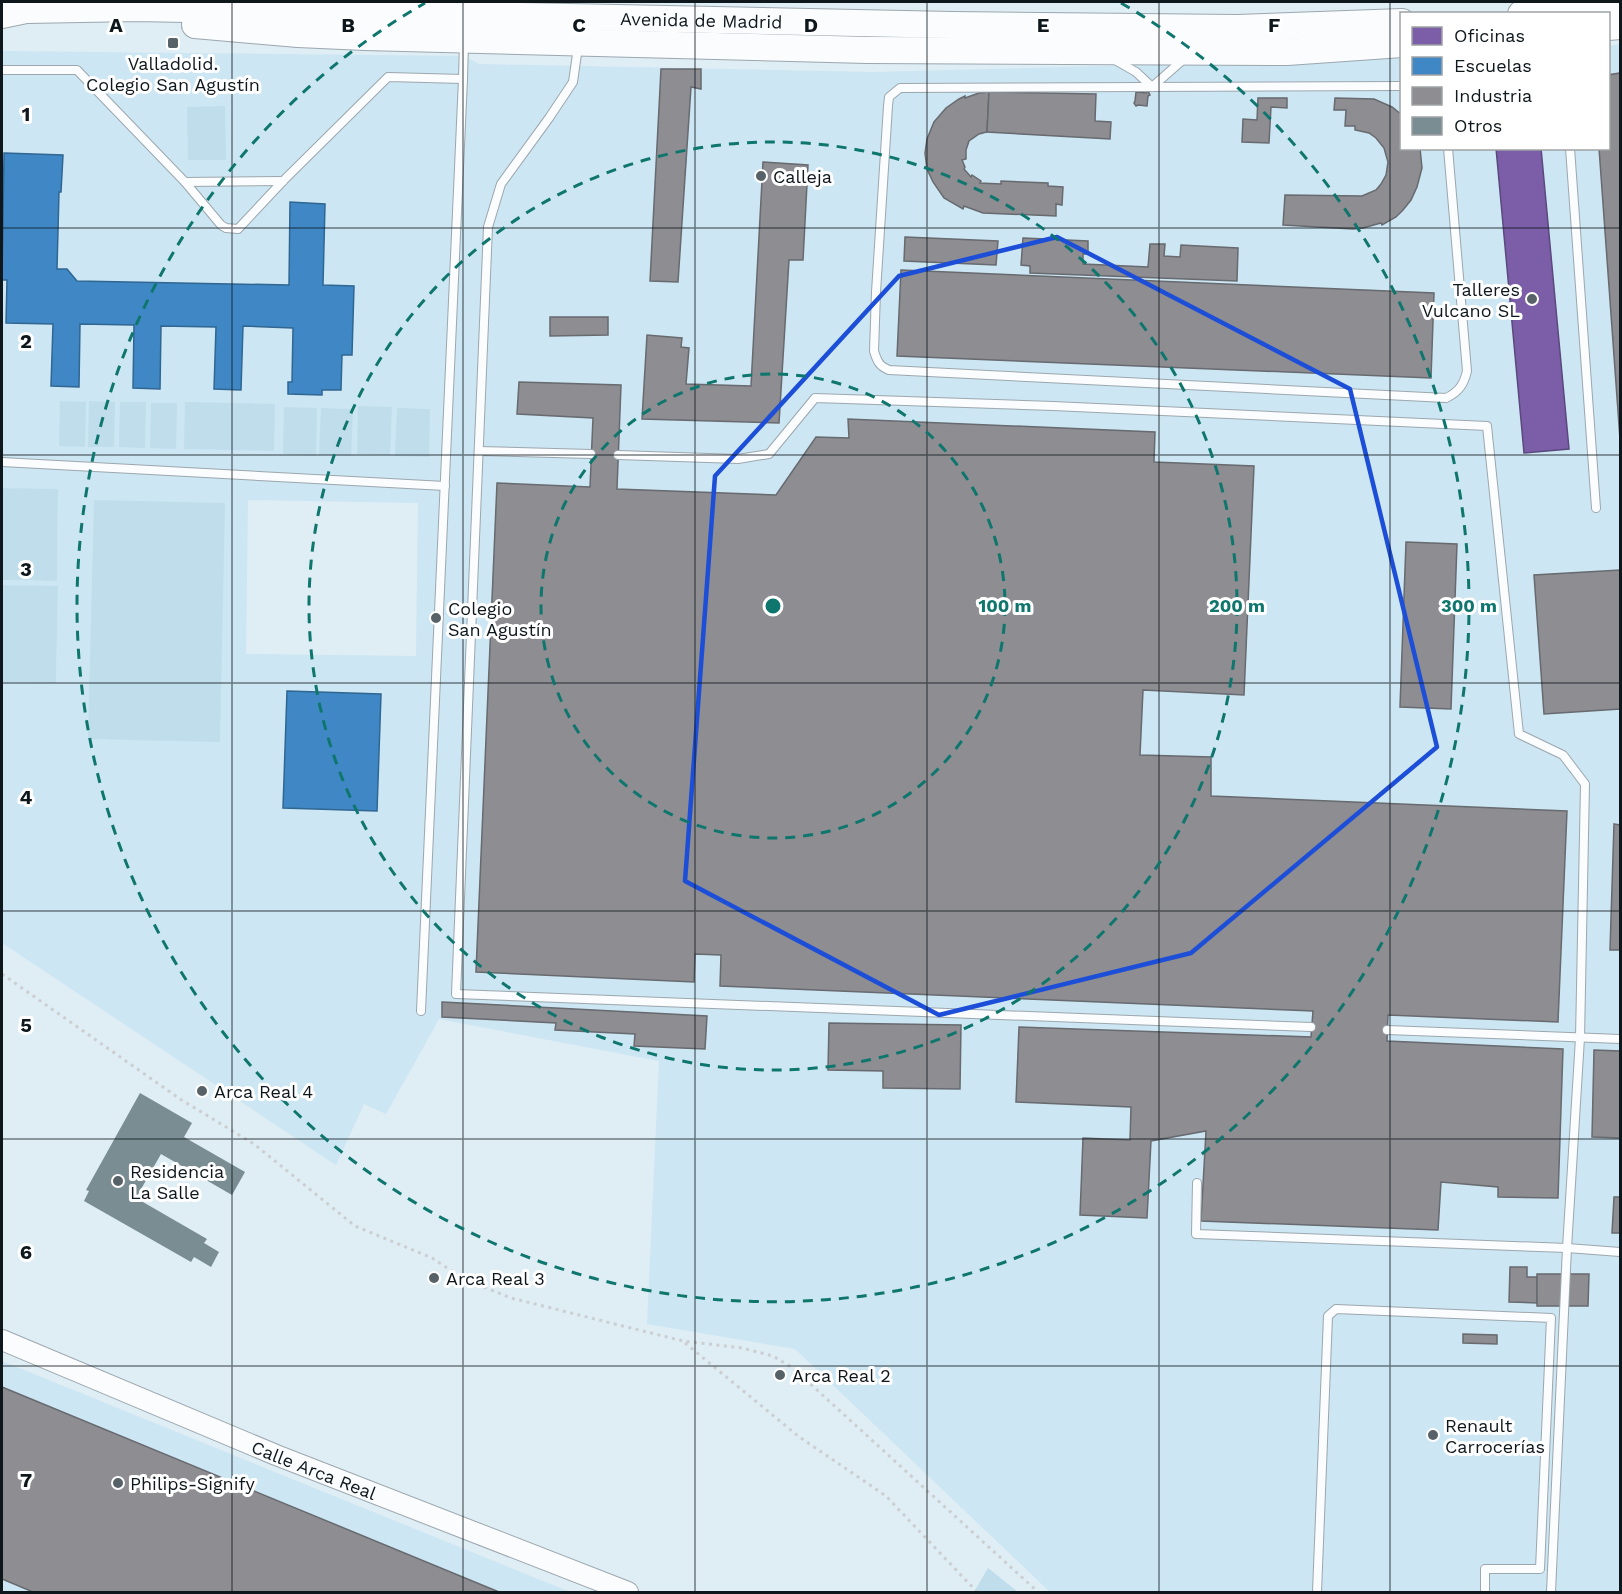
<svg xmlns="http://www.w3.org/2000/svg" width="1622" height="1594" font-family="'Work Sans',sans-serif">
  <rect width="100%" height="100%" fill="#dfedf5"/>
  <!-- built -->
  <g fill="#cce6f3" fill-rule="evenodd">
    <path d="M1620,44V1592H1050L795,1349L647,1324L659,1061L439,1019L386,1114L364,1104L336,1165L2,943V682L56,683L58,587L2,585V580L57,581L58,490L2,488V280H7L53,324L52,386L79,387L80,324L134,325L133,388L159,389L161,326L216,327L214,389L241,390L243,326L293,328L292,382H288V394L321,395L322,390H341L342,355H352L354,286L323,285L325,204L291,202L289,285L77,281L67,269H57L59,192L61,191L62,155L4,153L2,261V51L464,56L479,64L873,72L1401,58L1402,148H1608L1609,46ZM248,500L418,503L416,656L246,654ZM287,691L381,694L377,811L283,807Z"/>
    <path d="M2,1361L570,1592H2Z"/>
  </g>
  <!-- green -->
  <g fill="#c0ddec">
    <path d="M225,106L226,160H188L187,107Z"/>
    <path d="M60,401L86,402L85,447L59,446Z"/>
    <path d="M89,401L115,402L114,447H88Z"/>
    <path d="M120,402H146L145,448L119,447Z"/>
    <path d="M185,402L275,404L274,451L184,449Z"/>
    <path d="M151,403H177L176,449L150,448Z"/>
    <path d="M358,406L392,407L390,455L357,454Z"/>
    <path d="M284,407L317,408L316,456L283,454Z"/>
    <path d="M321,408L353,409L351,456L319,455Z"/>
    <path d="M397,408L430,409L429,457L395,456Z"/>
    <path d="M2,488L58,489L57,581L2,580Z"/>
    <path d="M94,500L225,503L220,742L88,739Z"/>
    <path d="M2,585L58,586L56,683L2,682Z"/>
    <path d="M988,1568L1018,1592H974Z"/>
  </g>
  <!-- offices -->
  <path fill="#7b5ea7" stroke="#5a497d" stroke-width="1.5" d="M1496,148H1541L1569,449L1524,453Z"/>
  <!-- schools -->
  <g fill="#3f88c5" stroke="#306692" stroke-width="1.5">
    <path d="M4,153L63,155L61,192H59L57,269H67L77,281L289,285L290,202L325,204L323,285L354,286L352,355H342L341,390H322V395L288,394V382H292L293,328L243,326L241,390L214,389L216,327L161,326L160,389L133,388L134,325L80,324L79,387L51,386L53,324L6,323L7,280H2Z"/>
    <path d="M287,691L381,694L377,811L283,808Z"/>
  </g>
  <!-- industry -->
  <g fill="#8d8d92" stroke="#676a6f" stroke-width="1.5">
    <path d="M661,69H701V89L691,87L678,282L650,281Z"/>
    <path d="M1620,73V439L1599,148H1608V75Z"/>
    <path d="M1148,91L1150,95L1148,96L1147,106L1138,105L1136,106L1134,103L1135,101L1136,92L1146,93Z"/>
    <path d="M989,92L987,132L979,134L969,141L966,150V159L962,160L965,167L964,169L971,177L972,175L981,181L980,183L1001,184V181L1048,183V186L1063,187L1062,205L1056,204V216L983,213L964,206L963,209L944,198L933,182L927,169L925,153L927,139L934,122L946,108L959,99L965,96V98L979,93Z"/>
    <path d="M989,92L1096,94L1095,121L1111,122L1110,139L987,132Z"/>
    <path d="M1258,98H1287V108L1271,107L1269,143L1242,142L1243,119L1257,120Z"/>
    <path d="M1335,98L1374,99L1392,107L1402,115V148H1420L1422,168L1417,187L1411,200L1403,210L1396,217L1382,225L1381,223L1363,228L1353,229L1283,225L1285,195L1362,196L1376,190L1381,184L1386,175L1388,162L1384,148L1376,138L1369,133L1355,130V126H1345L1346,110H1334Z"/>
    <path d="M763,162L808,165L803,260H789L779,423L642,419L647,335L682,338L681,347L689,348L686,384L751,386Z"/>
    <path d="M905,237L998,241L996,265L904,261Z"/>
    <path d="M1023,238L1088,241V254H1083V264L1148,267L1150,244H1165L1164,256L1180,257L1181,245L1238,248L1237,281L1030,273V266L1021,265Z"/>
    <path d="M901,270L1434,293L1431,378L897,356Z"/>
    <path d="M550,317H608V335L550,336Z"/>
    <path d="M519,382L621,385L617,489L776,495L816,437L849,438L848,419L1155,432L1154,462L1254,466L1244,695L1143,690L1140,755L1211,757V796L1567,811L1558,1022L1388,1015L1387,1041L1563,1049L1558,1198L1498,1197V1187L1441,1182L1438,1230L1201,1221L1206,1131L1151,1141L1147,1218L1080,1215L1083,1138L1130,1140L1131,1107L1016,1102L1019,1027L1311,1037L1313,1011L720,986L721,955L695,954L694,982L476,972L497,483L590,487L593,418L517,414Z"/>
    <path d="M1406,542L1457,544L1451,709L1400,707Z"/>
    <path d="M1620,570V709L1544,714L1534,575Z"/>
    <path d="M1614,824L1620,825V950H1610Z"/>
    <path d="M442,1002L707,1016L705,1049L634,1046L635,1034L555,1030L556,1023L442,1017Z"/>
    <path d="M829,1023L961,1025L960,1089L883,1088V1071L828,1070Z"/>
    <path d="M1594,1050L1620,1051V1138L1592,1137Z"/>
    <path d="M1614,1197H1620V1233H1612Z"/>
    <path d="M1510,1267H1527V1277H1537V1303L1509,1302Z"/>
    <path d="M1537,1274H1589L1588,1306H1537Z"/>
    <path d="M1463,1334L1497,1335V1344L1463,1343Z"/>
    <path d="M2,1387L499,1592H33L2,1579Z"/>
  </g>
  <!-- building -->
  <path fill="#7a8d93" d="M140,1093L192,1123L184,1137L245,1172L232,1195L161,1154L136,1198L207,1239L204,1243L219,1252L211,1267L194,1257L191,1262L84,1201L89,1191L86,1190Z"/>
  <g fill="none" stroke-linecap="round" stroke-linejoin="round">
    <defs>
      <g id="service">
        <path d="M578,47L573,82L549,118L501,184L488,227L456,994L1311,1027"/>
        <path d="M1115,60L1136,72L1152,87L1185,58"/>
        <path d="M2,70H77L185,182L283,181"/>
        <path d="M1402,86L900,88L889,97L888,106L876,292L874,351C877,361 879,366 889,370L1446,398C1459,392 1464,384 1467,371L1448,148"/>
        <path d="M1570,148L1596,508"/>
        <path d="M185,182L221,225L226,228L238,229L283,181L388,77L463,79"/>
        <path d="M479,451L591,454"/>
        <path d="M618,455L738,459L769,454L815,398L1053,406L1487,426L1519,734L1563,755L1585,784L1580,1038L1567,1248L1551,1592"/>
        <path d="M2,462L445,486"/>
        <path d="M421,1011L463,79L464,42"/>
        <path d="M1387,1030L1620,1039"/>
        <path d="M1197,1183L1196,1234L1567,1248L1620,1252"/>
        <path d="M1317,1592L1328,1316L1336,1309L1551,1318L1540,1569H1485V1592"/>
      </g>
      <g id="tertiary">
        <path id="s1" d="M2,1340L276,1455L628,1592"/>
      </g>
      <g id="trunk">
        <path d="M1521,14L1620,5"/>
        <path id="s2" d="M2,15L26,10L138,8L952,25L1237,28L1402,22"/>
        <path d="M195,25L298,34L365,37L867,50L1287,52L1402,44"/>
        <path d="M1608,27L1620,26"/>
      </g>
    </defs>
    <!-- service casing -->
    <use href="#service" stroke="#9ca7ae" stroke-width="10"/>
    <!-- tertiary casing -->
    <use href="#tertiary" stroke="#9ca7ae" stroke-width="22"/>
    <!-- trunk casing -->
    <use href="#trunk" stroke="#9ca7ae" stroke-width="28"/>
    <!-- path -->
    <g stroke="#cbcfd1" stroke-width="3" stroke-dasharray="3 4.5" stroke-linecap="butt">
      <path d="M2,974L180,1099L254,1144L355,1226L432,1258L464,1279L511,1298L683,1341L742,1348L773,1356L793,1368L1038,1592"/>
      <path d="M685,1343L798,1436L886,1496L977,1592"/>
    </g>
    <!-- service -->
    <use href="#service" stroke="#fafcfe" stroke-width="8"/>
    <!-- tertiary -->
    <use href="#tertiary" stroke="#fafcfe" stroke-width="20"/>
    <!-- trunk -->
    <use href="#trunk" stroke="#fafcfe" stroke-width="26"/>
  </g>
  <!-- marked area -->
  <path fill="none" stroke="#1d4ed8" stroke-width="4.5" stroke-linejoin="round" d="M1057,237L1350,389L1437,747L1191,953L939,1015L685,881L715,476L899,276Z"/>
  <!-- grid -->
  <path fill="none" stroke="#0e171c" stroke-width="1.5" stroke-opacity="0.55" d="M232,2V1592M463,2V1592M695,2V1592M927,2V1592M1159,2V1592M1390,2V1592M2,228H1620M2,455H1620M2,683H1620M2,911H1620M2,1139H1620M2,1366H1620"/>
  <!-- distance rings -->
  <g fill="none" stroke="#0f766e" stroke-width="3" stroke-dasharray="10 8">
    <circle cx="773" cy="606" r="232"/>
    <circle cx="773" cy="606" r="464"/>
    <path d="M1121 3A696 696 0 1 1 425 3"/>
  </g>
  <!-- markers -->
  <g fill="#576268" stroke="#fff" stroke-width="2">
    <rect x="167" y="37" width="12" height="12" rx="3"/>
    <circle cx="761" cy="176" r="6"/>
    <circle cx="1532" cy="299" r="6"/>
    <circle cx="436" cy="618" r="6"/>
    <circle cx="202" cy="1091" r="6"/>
    <circle cx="118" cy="1181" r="6"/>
    <circle cx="434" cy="1278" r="6"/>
    <circle cx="780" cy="1375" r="6"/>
    <circle cx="1433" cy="1435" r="6"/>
    <circle cx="118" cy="1483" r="6"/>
  </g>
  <g text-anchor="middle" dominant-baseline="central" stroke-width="6" stroke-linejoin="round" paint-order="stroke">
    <!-- street labels -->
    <g font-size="18" fill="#0e171c" stroke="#fff">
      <text stroke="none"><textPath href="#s2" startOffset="700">Avenida de Madrid</textPath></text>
      <text stroke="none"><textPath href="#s1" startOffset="338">Calle Arca Real</textPath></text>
    </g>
    <!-- poi labels -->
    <g font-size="18" fill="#0e171c" stroke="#fff" text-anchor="start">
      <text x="173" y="63" text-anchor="middle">Valladolid.<tspan x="173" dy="21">Colegio San Agustín</tspan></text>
      <text x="773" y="176">Calleja</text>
      <text x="1520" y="289" text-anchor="end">Talleres<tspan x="1520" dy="21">Vulcano SL</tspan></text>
      <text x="448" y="608">Colegio<tspan x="448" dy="21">San Agustín</tspan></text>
      <text x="214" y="1091">Arca Real 4</text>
      <text x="130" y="1171">Residencia<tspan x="130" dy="21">La Salle</tspan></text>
      <text x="446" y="1278">Arca Real 3</text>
      <text x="792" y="1375">Arca Real 2</text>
      <text x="1445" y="1425">Renault<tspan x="1445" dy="21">Carrocerías</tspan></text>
      <text x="130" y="1483">Philips-Signify</text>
    </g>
  </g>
  <g font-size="20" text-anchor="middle" font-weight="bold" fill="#0e171c" stroke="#fff" stroke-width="6" stroke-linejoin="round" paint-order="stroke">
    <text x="116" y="32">A</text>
    <text x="348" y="32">B</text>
    <text x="579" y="32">C</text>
    <text x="811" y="32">D</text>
    <text x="1043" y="32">E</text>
    <text x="1274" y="32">F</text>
    <text x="26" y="121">1</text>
    <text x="26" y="348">2</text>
    <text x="26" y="576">3</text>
    <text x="26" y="804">4</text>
    <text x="26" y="1032">5</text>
    <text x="26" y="1259">6</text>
    <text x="26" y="1487">7</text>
  </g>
  <circle cx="773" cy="606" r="9" fill="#0f766e" stroke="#fff" stroke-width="3"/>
  <g font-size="18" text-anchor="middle" font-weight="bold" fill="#0f766e" stroke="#fff" stroke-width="6" stroke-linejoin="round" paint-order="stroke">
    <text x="1005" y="612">100 m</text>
    <text x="1237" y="612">200 m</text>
    <text x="1469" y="612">300 m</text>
  </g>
  <!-- border -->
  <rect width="1622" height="1594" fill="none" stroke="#0e171c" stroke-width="6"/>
  <!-- legend -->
  <rect x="1400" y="12" width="210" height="138" fill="#ffffff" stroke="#9fa2a4" stroke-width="1.5"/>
  <rect x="1412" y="27" width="30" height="18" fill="#7b5ea7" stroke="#9fa2a4" stroke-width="1.5"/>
  <text x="1454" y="42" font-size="18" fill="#0e171c">Oficinas</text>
  <rect x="1412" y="57" width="30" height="18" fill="#3f88c5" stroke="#9fa2a4" stroke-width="1.5"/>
  <text x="1454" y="72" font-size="18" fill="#0e171c">Escuelas</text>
  <rect x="1412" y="87" width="30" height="18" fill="#8d8d92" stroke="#9fa2a4" stroke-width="1.5"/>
  <text x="1454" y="102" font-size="18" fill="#0e171c">Industria</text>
  <rect x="1412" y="117" width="30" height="18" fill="#7a8d93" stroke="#9fa2a4" stroke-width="1.5"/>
  <text x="1454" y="132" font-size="18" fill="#0e171c">Otros</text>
</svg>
